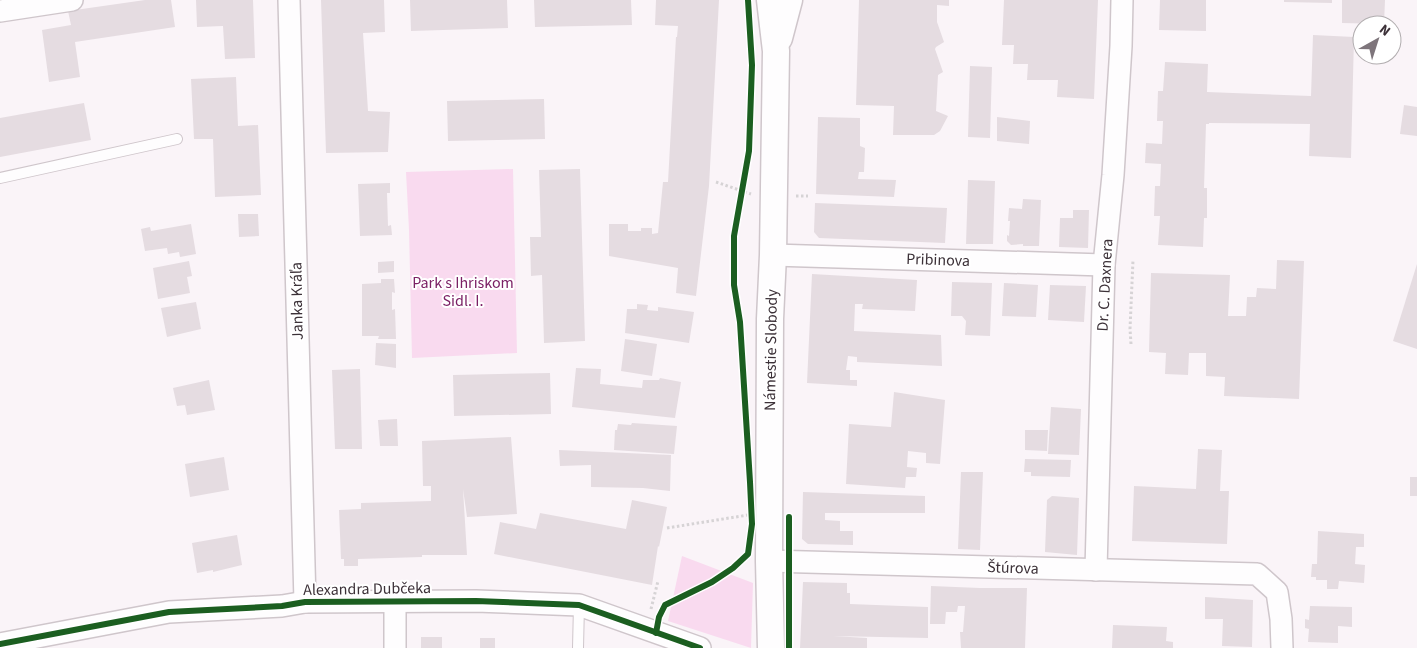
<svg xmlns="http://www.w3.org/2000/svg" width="1417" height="648" font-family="'Source Sans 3',sans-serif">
  <rect width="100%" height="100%" fill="#faf4f8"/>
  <!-- green -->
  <g fill="#f9daef">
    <path d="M513,169L517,353L412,358L409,230L406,172Z"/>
    <path d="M682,556L753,583L751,648L668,621Z"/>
  </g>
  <!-- building -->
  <g fill="#e5dce1">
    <path d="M145,0H171L175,27L75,42L80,77L49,82L42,30L71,25L68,11Z"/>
    <path d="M196,0H253L255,58L225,59L223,26L197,27Z"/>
    <path d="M321,0H384L385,32L363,33L368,111L390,112L388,152L326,153Z"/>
    <path d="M410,0H507L508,28L411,31Z"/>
    <path d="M534,0H631L632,25L535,27Z"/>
    <path d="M656,0H719L709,186L696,296L676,293L678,268L609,256V224H628V231H641V228H652V234L658,233L663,182H668L676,37H677L678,26L655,25Z"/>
    <path d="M859,0H949V6L937,5V22L944,42L936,47L935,49L943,72L938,75L936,111L948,116L940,131L934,135H893L894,106L856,105Z"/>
    <path d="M1004,0H1098L1094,99L1057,97L1058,80H1027L1028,64H1013L1014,45H1002Z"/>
    <path d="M1160,0H1206V31L1159,30Z"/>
    <path d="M1284,0H1332V3L1284,2Z"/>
    <path d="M1342,0H1385L1384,24L1342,23Z"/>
    <path d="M1313,35L1354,37L1351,158L1309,156L1310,124L1209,123V124H1206L1204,188H1207V218H1204L1203,247L1158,245L1160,216H1154L1155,186H1160L1161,164L1145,163L1146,143L1162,144L1163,121H1157L1158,91H1163L1165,62L1208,64L1207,92L1311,96Z"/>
    <path d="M970,66L992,67L990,138L968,137Z"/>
    <path d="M236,77L238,126L258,125L261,195L215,197L213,139H194L191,79Z"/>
    <path d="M544,99L545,139L448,141L447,101Z"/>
    <path d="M84,103L91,140L0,157V118Z"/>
    <path d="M1404,105L1417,107V136L1400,134Z"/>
    <path d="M818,117L860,118V146L865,148L864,172H859L858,179L896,180L894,197L816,194Z"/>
    <path d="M997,117L1030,121L1029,144L997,141Z"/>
    <path d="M580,169L585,341L544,343L542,275L531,276L530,237H541L539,170Z"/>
    <path d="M968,180L995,181L993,244H966Z"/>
    <path d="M390,183V193H387L388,226L391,225L392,235L360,236L358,184Z"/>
    <path d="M1023,199L1041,200L1039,246H1023V244L1011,245L1007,241V235L1009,236L1010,221H1008L1009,208L1022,209Z"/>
    <path d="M815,203L947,208L945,243L819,238L814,232Z"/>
    <path d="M1073,210H1089L1088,248L1059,247L1060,218H1073Z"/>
    <path d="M238,214H258L259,236L239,237Z"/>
    <path d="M191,224L196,254L180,257L179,252L168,254L167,248L145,251L141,229L150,227L151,231Z"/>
    <path d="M1277,260L1304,261L1299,399L1224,396L1225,377L1206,376V353H1189L1188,375L1165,374L1166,353L1149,352L1151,273L1230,275L1228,316H1246L1247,297H1256L1257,288L1276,289Z"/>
    <path d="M189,261L192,276L187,277L190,293L158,299L153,268Z"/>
    <path d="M394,261V272L378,273V262Z"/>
    <path d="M1417,264V349L1393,341Z"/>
    <path d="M812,274L917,280L915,311L862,309L863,304H855L854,331L941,335L942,366L857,362V357L848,356L846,370H850V380H857V386L807,383Z"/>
    <path d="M381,279H394L395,293L392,292V310L395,309L396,339H378L379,336H362V284L381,283Z"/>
    <path d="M952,282L992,283L990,336L965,335L966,321L962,316H951Z"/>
    <path d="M1004,283L1038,285L1036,317L1002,316Z"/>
    <path d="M1050,285L1086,286L1084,322L1048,320Z"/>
    <path d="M196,302L201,329L167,337L161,308Z"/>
    <path d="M637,304L648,305L647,310L658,311V307L694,312L689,343L625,333L627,309H637Z"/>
    <path d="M625,339L657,344L652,376L621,371Z"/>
    <path d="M376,343L396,344V368L375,365Z"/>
    <path d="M576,368L601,369L600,384L642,388L643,380H659L660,378L681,382L675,418L572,407Z"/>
    <path d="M360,369L362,449H335L332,370Z"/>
    <path d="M550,373L551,414L454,416L453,375Z"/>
    <path d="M209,380L215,410L187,415L185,405L177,406L173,388Z"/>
    <path d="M894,392L945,400L940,464L926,463V453L908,451L907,467L917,468L916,477H906L905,488L846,484L849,424L891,427Z"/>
    <path d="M1051,407L1081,409L1079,455L1048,454Z"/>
    <path d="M397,419L398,446H380L378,420Z"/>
    <path d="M632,423L677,426L674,454L614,450L615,430H617L618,424L631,425Z"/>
    <path d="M1025,430H1048L1047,451L1025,450Z"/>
    <path d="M511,437L517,514L467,517L463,489L467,555H422V557L358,559V566H344V559H341L339,510L361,509V503L431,501V486H442H423L422,441Z"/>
    <path d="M1198,449L1222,450L1220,491H1229L1227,544L1132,541L1134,486L1196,489Z"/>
    <path d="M559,450L671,455L670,491L643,488L591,487V465L560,466Z"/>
    <path d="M224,457L229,490L190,497L185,464Z"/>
    <path d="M1025,459L1071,460L1070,477L1031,476V472H1024Z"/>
    <path d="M961,472H983L980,550L958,549Z"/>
    <rect x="1410" y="477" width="7" height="19"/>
    <path d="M803,492L925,496V513H825V520L840,521V531H853V545L808,544L802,539Z"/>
    <path d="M1052,496L1079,498L1077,555L1045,552L1047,500Z"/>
    <path d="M632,500L667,507L659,547L658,546L652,585L494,554L500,522L536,529L540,513L626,529Z"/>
    <path d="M1318,531L1364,534V547H1356L1355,564L1365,565L1364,583L1339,581L1338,589H1327V580H1316V577H1311L1312,564H1317Z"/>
    <path d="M237,535L242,565L213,572V570L197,573L192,543Z"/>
    <path d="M803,582L847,583V593H850V604L928,607V638L833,636L867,638V648H800Z"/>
    <path d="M931,586L980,588H1027L1025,648H961L960,632H963L965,606H958L957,612H946L945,624H930Z"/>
    <path d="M1205,597L1253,600L1252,647L1222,646L1223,619H1205Z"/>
    <path d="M1310,606L1352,607V627L1338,626V643L1308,642L1309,629L1305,628V619L1309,620Z"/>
    <path d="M1113,625L1167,627L1166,641L1173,642V648H1112Z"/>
    <rect x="421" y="637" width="21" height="11"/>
    <rect x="480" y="638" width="15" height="10"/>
  </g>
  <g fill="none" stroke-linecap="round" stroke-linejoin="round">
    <defs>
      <g id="service">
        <path d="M0,178L177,139"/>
        <path d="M578,648L579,605"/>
      </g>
      <g id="minor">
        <path d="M289,0L305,602"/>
        <path d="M0,11L72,0"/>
        <path d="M773,255L1104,265"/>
        <path d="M769,561L1257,574L1277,592L1281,619L1282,648"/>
        <path d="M1096,570L1104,265L1113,175L1121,46L1122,0"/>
        <path d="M395,602V648"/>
        <path d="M0,644L169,612L282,606L305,602L476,601L579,605L700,648"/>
      </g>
      <g id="tertiary">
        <path d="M770,0L776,51L773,255L770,319L769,561L771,648"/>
        <path d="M779,38L789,0"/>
      </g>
    </defs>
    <!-- service casing -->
    <use href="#service" stroke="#cfc6cb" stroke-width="12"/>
    <!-- minor casing -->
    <use href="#minor" stroke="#cfc6cb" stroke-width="24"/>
    <!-- tertiary casing -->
    <use href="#tertiary" stroke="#cfc6cb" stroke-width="29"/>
    <!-- path -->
    <g stroke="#d6d3d5" stroke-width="3" stroke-dasharray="2.5 2.5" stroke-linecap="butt">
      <path d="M716,182L751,194"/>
      <path d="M796,196H808"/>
      <path d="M1131,344L1130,329L1133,260"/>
      <path d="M667,528L748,515"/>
      <path d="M651,609L658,581"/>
    </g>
    <!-- service -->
    <use href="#service" stroke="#fefdfe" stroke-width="10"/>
    <!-- minor -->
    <use href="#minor" stroke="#fefdfe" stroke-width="21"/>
    <!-- tertiary -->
    <use href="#tertiary" stroke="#fefdfe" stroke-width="26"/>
    <defs>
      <g id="cycleway">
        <path d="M656,633L659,617L665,605L712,582L733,568L748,554L752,524L750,482L740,322L734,285V236L749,151L752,65L748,0"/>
        <path d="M0,644L169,612L282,606L305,602L476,601L579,605L700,648"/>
        <path d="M789,648V517"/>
      </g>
    </defs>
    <!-- cycleway casing -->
    <use href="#cycleway" stroke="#fff" stroke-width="9"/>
    <!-- cycleway -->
    <use href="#cycleway" stroke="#1b5e20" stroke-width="6"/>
  </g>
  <g text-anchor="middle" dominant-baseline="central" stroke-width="4" stroke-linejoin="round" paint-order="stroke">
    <!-- street labels -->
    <g font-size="16" fill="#3c3138" stroke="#fff">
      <text transform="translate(938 260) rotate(2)">Pribinova</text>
      <text transform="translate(1105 285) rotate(-87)">Dr. C. Daxnera</text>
      <text transform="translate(297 301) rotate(-91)">Janka Kráľa</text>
      <text transform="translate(771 350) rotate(-89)">Námestie Slobody</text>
      <text transform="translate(1013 568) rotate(2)">Štúrova</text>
      <text transform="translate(367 589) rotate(-1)">Alexandra Dubčeka</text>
    </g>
    <!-- park labels -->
    <g font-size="16" fill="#7b2065" stroke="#fff">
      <text x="463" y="283">Park s Ihriskom<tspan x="463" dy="18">Sidl. I.</tspan></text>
    </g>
  </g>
  <!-- north arrow -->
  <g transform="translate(1377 40) rotate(39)"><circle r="24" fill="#ffffff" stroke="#b1adaf"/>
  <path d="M0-4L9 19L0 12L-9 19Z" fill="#7e757b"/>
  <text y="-8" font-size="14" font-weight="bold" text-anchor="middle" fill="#3c3138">N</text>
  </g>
</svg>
